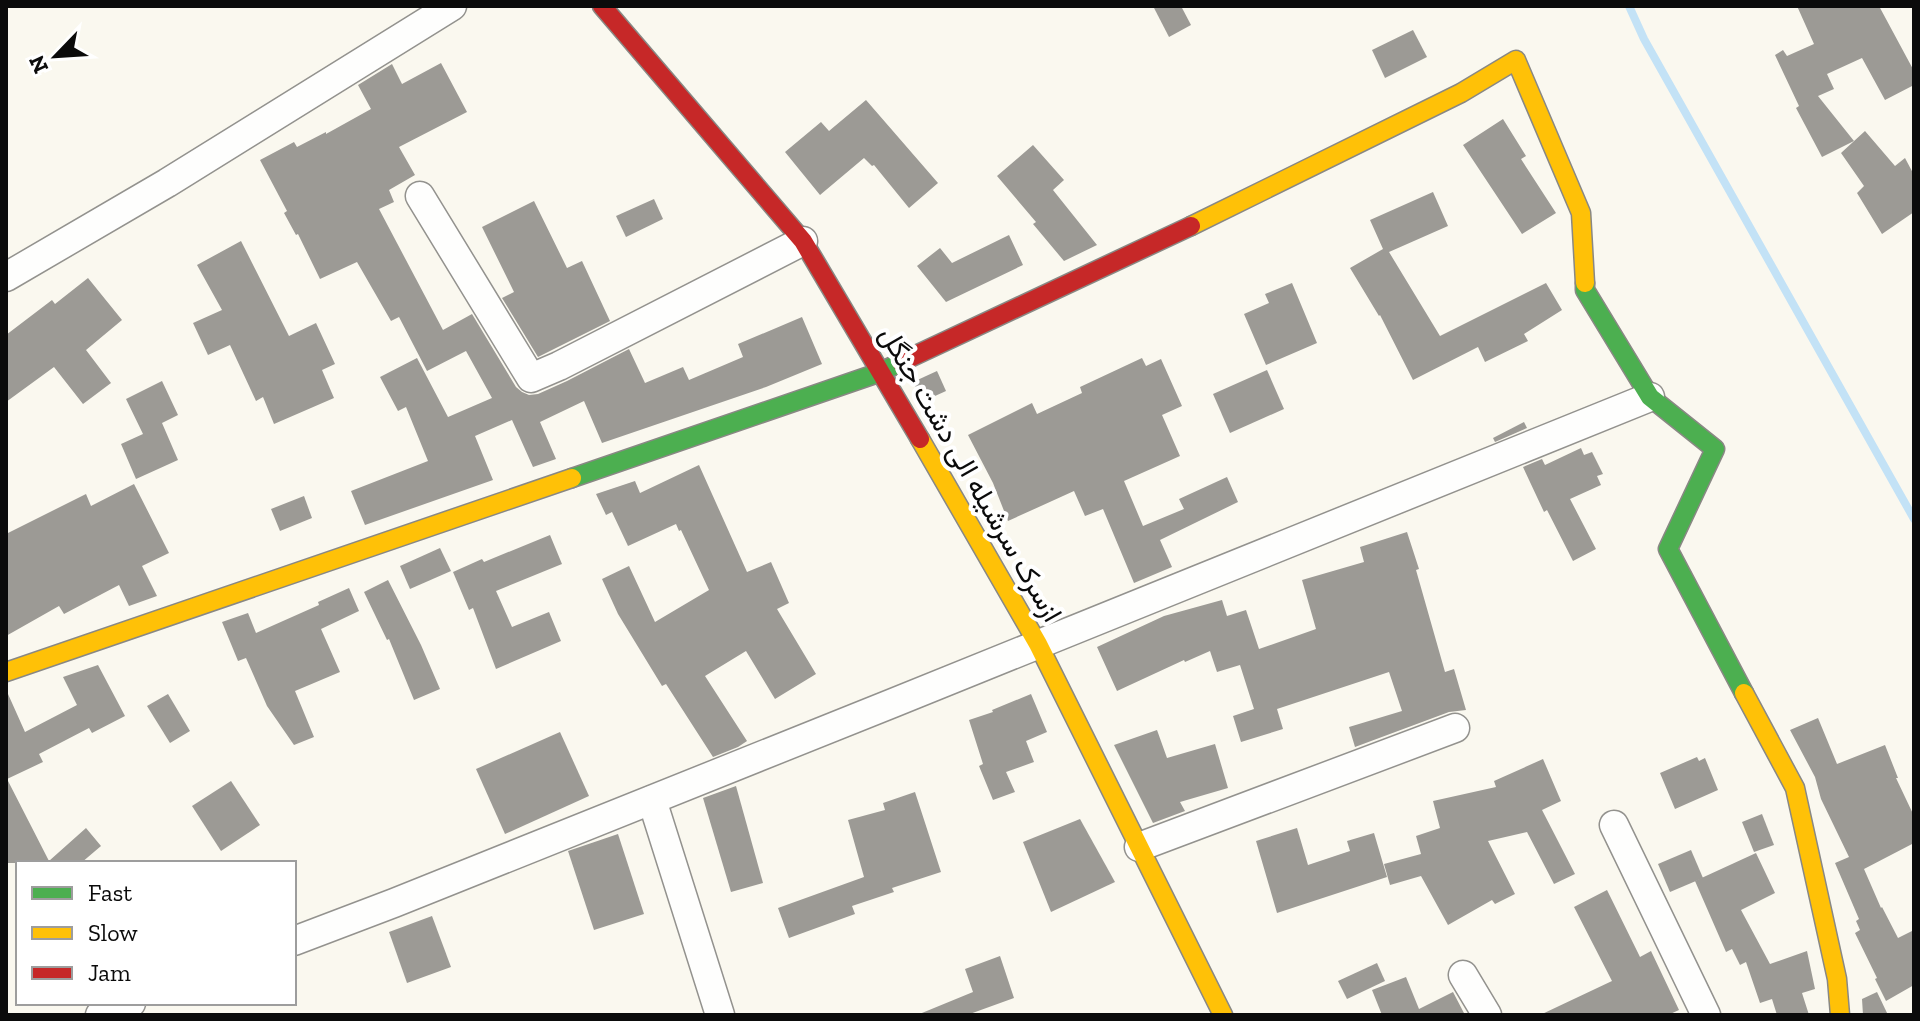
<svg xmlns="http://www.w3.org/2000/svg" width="1920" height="1021" font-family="'Zilla Slab',Vazirmatn,serif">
  <rect width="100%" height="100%" fill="#faf8ef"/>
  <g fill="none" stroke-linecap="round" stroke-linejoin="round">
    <!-- stream -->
    <path stroke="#c3e2f6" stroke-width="8" d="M1629,6L1644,39L1914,519"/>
  </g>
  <!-- building -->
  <g fill="#9c9a95">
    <path d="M1153,6H1181L1191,25L1169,37Z"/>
    <path d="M1797,6H1879L1914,71V85L1885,100L1862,58L1827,74L1834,89L1818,96L1854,141L1822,157L1796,108L1799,106L1775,55L1783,50L1787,56L1814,44Z"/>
    <path d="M1413,30L1427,57L1385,78L1372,50Z"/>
    <path d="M441,63L467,112L399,147L415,175L389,190L394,202L379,209L443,330L472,314L516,387L522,392L529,395L538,394L567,381L629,349L645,383L683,367L689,380L743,357L738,344L802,317L822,364L766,387L602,443L584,401L540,422L556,459L533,467L512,420L475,436L493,480L365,525L351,491L428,461L406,407L398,411L380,377L417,358L448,417L492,398L466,351L427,371L399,317L391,321L357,262L320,279L298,234L296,235L284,213L287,211L260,160L294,142L297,147L326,132V134L371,109L358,85L392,64L402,84Z"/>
    <path d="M866,100L938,183L909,208L874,165L872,166L864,158L820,195L785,152L821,122L829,131Z"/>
    <path d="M1503,119L1526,156L1521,159L1556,213L1522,234L1463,145Z"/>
    <path d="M1865,131L1895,166L1905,158L1914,175V212L1882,234L1857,193L1864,186L1841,153Z"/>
    <path d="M1033,145L1064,180L1053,190L1097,245L1064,261L1033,224L1036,222L997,176Z"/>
    <path d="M1433,192L1448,226L1389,252L1440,336L1546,283L1562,310L1524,334L1528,341L1485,362L1478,347L1413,380L1380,315L1379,316L1350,268L1383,249L1370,220Z"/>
    <path d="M654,199L663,219L626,237L616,216Z"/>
    <path d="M534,201L567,268L582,261L610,321L538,357L502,298L514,292L482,227Z"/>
    <path d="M1009,235L1023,265L946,302L917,266L940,248L952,263Z"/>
    <path d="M241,241L289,336L316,323L335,364L322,370L334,398L274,424L263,397L256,401L230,345L208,355L193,323L222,310L197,265Z"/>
    <path d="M88,278L122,320L86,350L111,383L83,404L54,367L6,402V335L52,300L55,304Z"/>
    <path d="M1292,283L1317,343L1266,365L1244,314L1269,303L1265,294Z"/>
    <path d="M1142,358L1146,366L1161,359L1182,406L1162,415L1180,456L1124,481L1143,526L1184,509L1179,499L1227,477L1238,502L1160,540L1172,567L1134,583L1103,509L1085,516L1074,491L1008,521L993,483L968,435L1032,403L1037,414L1082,393L1080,387Z"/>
    <path d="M1267,370L1284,409L1230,433L1213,394Z"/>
    <path d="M937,371L946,391L924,401L913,382Z"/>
    <path d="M162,381L178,415L162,423L178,460L136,479L121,444L143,434L126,399Z"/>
    <path d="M1524,422L1527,428L1495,442L1493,438Z"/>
    <path d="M1581,448L1584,455L1592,452L1603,474L1597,476L1601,485L1570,499L1596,549L1573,561L1547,510L1544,512L1523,467L1542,459L1545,465Z"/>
    <path d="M699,465L747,572L771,562L789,603L777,609L816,674L775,699L746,651L705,676L747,741L738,747L713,757L666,684L662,686L618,614L602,579L629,566L655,622L709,590L681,530L679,531L676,524L628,546L612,512L606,515L596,494L635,481L640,493Z"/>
    <path d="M134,484L169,553L142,566L157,596L129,606L119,585L64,614L59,606L6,636V534L86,494L91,506Z"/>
    <path d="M304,496L312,518L280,531L271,509Z"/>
    <path d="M1407,532L1419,569L1416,570L1445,672L1454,669L1466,710L1449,712L1355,747L1349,727L1402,711L1389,672L1277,709L1283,729L1241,742L1233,716L1254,709L1240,665L1217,672L1210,651L1185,662L1184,660L1117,691L1097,647L1164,616L1222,600L1227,616L1246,610L1259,649L1316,629L1302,580L1364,562L1360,547Z"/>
    <path d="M550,535L562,564L496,591L512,627L549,612L561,641L496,669L473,608L469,610L453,572L482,559L484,562Z"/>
    <path d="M440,548L451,571L410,589L400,566Z"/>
    <path d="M388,580L421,645L440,689L414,700L389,639L387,640L364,592Z"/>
    <path d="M349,588L359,611L321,629L340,672L295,691L314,737L294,745L267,706L246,658L238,661L222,622L248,613L256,633L319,605L318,602Z"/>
    <path d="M98,665L125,716L92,733L89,728L39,754L43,762L7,779L49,861L86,828L101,846L81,863H6V694H8L25,732L77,705L63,677Z"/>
    <path d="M168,694L190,731L170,743L147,706Z"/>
    <path d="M1031,694L1047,732L1026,741L1034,762L1006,772L1015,792L993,800L979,766L983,764L969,720L993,712L992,710Z"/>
    <path d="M1818,718L1837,764L1885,745L1898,778H1896L1914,816V843L1864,869L1881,908L1882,907L1898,938L1914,930V985L1886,1001L1875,979L1877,978L1855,933L1860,930L1856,921L1859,919L1835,863L1849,857L1821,799L1815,777L1790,730Z"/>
    <path d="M1157,730L1167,758L1215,744L1228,788L1180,802L1185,811L1153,823L1114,745Z"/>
    <path d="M560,732L589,796L505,834L476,769Z"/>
    <path d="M1697,757L1699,761L1705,758L1718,790L1675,809L1660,773Z"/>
    <path d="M1543,759L1561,801L1542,810L1575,874L1554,884L1527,832L1488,841L1515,894L1495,904L1492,900L1448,925L1421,876L1390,885L1384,864L1421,854L1416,836L1440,828L1433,801L1496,787L1494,781Z"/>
    <path d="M231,781L260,825L221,851L192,806Z"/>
    <path d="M736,786L763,883L731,892L703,798Z"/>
    <path d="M915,792L941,872L892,888L894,892L852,906L855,914L789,938L778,908L864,877L848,820L885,810L883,803Z"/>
    <path d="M1762,814L1774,845L1754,852L1742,822Z"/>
    <path d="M1080,819L1115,882L1051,912L1023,842Z"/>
    <path d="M1297,828L1308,865L1350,851L1347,841L1374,833L1387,877L1277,913L1256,841Z"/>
    <path d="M618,834L644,914L594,930L568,851Z"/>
    <path d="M1691,850L1703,878L1670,892L1658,864Z"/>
    <path d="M1756,853L1775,893L1741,910L1770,964L1807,951L1815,989L1802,993L1809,1015H1777L1772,999L1760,1003L1746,962L1740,965L1732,949L1726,952L1695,881Z"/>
    <path d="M1607,890L1640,957L1651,951L1679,1010L1668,1015H1540L1612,981L1574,907Z"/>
    <path d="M432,916L451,967L407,983L389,932Z"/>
    <path d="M1000,956L1014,998L967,1015H917L973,992L965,969Z"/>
    <path d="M1377,963L1385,981L1347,999L1338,981Z"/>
    <path d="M1406,977L1419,1009L1453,992L1465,1015H1382L1372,990Z"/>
    <path d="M1877,992L1888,1015H1863L1862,999Z"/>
  </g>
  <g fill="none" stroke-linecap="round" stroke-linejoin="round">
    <defs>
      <g id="street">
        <path d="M420,196L531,378L559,366L803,241"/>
        <path d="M6,277L167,183L452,6"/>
        <path d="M652,800L720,1015"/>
        <path d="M1614,825L1706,1015"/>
        <path d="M1139,847L1455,728"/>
        <path d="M294,941L394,903L893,703L1650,397"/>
        <path d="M1463,975L1487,1015"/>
        <path d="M100,1015L131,1003"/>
      </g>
      <g id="fast">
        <path d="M1585,283V290L1650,397L1715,449L1668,549L1744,693"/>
        <path d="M572,478L881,372L901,362"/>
      </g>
      <g id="slow">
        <path d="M1191,226L1461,93L1516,60L1581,213L1585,283"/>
        <path d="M920,439L1038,644L1223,1015"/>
        <path d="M6,672L572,478"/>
        <path d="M1744,693L1795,788L1837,979L1840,1015"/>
      </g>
      <g id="jam">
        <path d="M602,6L803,241L920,439"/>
        <path d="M901,362L1191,226"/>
      </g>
    </defs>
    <!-- street casing -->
    <use href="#street" stroke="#93928e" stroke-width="31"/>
    <!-- fast casing -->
    <use href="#fast" stroke="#898884" stroke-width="21"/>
    <!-- slow casing -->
    <use href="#slow" stroke="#898884" stroke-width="21"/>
    <!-- jam casing -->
    <use href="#jam" stroke="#898884" stroke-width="21"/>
    <!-- street -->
    <use href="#street" stroke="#fefefd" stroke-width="28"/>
    <!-- fast -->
    <use href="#fast" stroke="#4caf50" stroke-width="18"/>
    <!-- slow -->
    <use href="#slow" stroke="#ffc107" stroke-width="18"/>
    <!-- jam -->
    <use href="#jam" stroke="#c62828" stroke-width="18"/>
  </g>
  <g text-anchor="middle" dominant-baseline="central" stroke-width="8" stroke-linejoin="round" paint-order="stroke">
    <!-- street labels -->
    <g font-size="28" fill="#0b0b0b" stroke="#fff">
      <text transform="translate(971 474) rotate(60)">ازسرک سرشیله الی دشت جنگل</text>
    </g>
  </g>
  <!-- border -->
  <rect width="1920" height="1021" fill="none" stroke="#0b0b0b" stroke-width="16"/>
  <!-- legend -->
  <rect x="16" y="861" width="280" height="144" fill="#ffffff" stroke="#9d9d9d" stroke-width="2"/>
  <rect x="32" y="887" width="40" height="12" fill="#4caf50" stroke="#9d9d9d" stroke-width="2"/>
  <text x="88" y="901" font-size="24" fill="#0b0b0b">Fast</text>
  <rect x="32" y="927" width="40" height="12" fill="#ffc107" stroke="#9d9d9d" stroke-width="2"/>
  <text x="88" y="941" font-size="24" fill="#0b0b0b">Slow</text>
  <rect x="32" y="967" width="40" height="12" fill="#c62828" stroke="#9d9d9d" stroke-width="2"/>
  <text x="88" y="981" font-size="24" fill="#0b0b0b">Jam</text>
  <!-- north arrow -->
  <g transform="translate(56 56) rotate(245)" stroke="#ffffff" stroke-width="6" paint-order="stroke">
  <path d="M0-6L14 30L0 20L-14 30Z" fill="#0b0b0b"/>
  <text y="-12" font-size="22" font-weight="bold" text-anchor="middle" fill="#0b0b0b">N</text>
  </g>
</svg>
